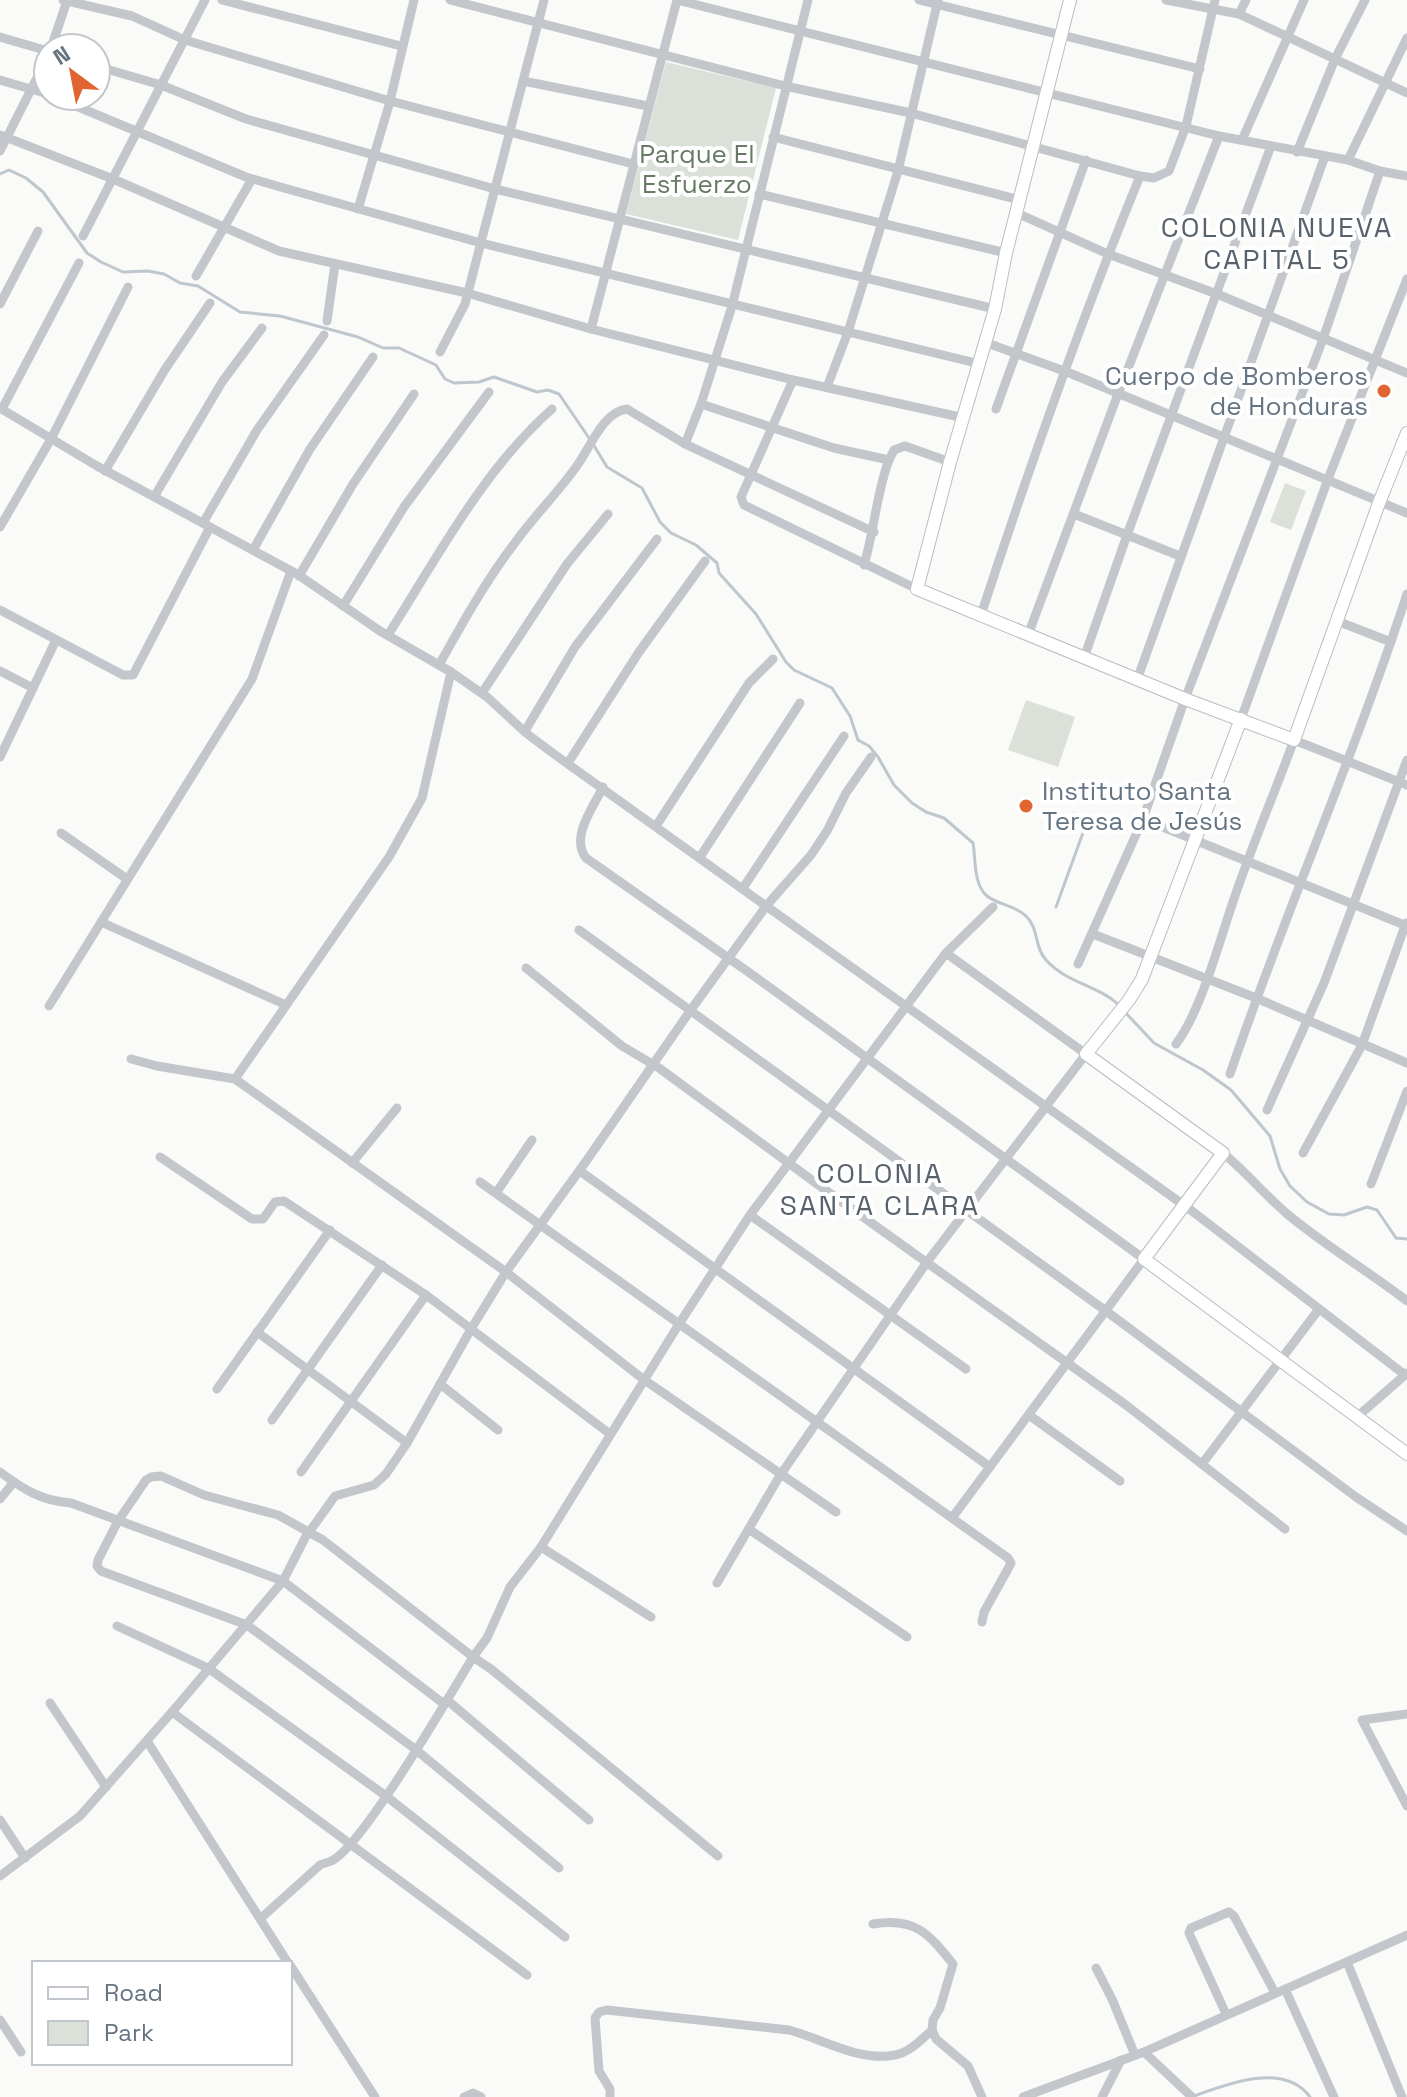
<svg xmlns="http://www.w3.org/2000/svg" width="1407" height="2097" font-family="'Space Grotesk',sans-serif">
  <rect width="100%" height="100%" fill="#fafaf8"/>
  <!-- green -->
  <g fill="#dbe1d9">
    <path d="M666,62L776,88L738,240L626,214Z"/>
    <path d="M1285,483L1306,491L1291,530L1270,522Z"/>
    <path d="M1026,700L1075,717L1058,767L1008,750Z"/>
  </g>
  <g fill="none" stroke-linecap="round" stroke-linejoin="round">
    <!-- stream -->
    <g stroke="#bec7cd" stroke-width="3">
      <path d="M0,174L9,170L26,178L43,192L87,253L101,262L123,272L148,271L164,274L180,283L198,286L240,312L280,316L358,337L383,348H399L436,365L445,379L454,383L479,382L494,377L537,392L548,390L559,394L589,438"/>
      <path d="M593,444L607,467L642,488L660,522L671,533L696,545L717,563L719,573L756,614L786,662L794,670L832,688L850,716L858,740L869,746L878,757L894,785L912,803L926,812L944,818L973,843C976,859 973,884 987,896C998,905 1015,905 1026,916C1039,928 1034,947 1046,960C1068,984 1096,984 1119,1005"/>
      <path d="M1056,907L1088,819L1074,814"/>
      <path d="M1124,1011L1154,1043L1203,1070L1231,1090L1270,1136L1280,1169L1290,1186L1307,1202L1329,1214L1344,1215L1367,1207L1377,1210L1396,1238L1407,1239"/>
      <path d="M1194,2096C1227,2084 1284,2061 1310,2097"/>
    </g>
    <defs>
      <g id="secondary">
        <path d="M1070,0L1006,253L995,309L950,462L917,589L1185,699L1294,740L1379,503L1407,433"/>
        <path d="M1241,719L1142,979L1129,1000L1086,1054L1223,1153L1144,1259L1407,1454"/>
      </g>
    </defs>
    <!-- secondary casing -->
    <use href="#secondary" stroke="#b8bdc2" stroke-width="14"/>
    <!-- street -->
    <g stroke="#c3c7cb" stroke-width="9">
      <path d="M63,0L132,16L185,40L390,101L633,164"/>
      <path d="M222,0L401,46"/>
      <path d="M450,0L785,86L911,113L1140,176"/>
      <path d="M677,0L1219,136L1348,160L1380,171L1407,176"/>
      <path d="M919,0L1200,69"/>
      <path d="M1166,0L1239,14L1407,93"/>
      <path d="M1239,14L1246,0"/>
      <path d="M0,37L48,51"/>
      <path d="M51,48L67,1"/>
      <path d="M96,66L161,85L246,119L495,189L995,309"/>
      <path d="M0,80L48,94"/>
      <path d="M523,81L648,106"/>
      <path d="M52,96L246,177L284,188L481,243L980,364"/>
      <path d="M0,135L113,179L279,251L467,293L591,329L793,380L964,418"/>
      <path d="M773,137L1020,200"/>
      <path d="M1242,140L1304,0"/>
      <path d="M0,151L48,56"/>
      <path d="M1297,152L1335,59L1365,0"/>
      <path d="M1348,160L1407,38"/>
      <path d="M759,194L1006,253"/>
      <path d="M358,209L389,105L414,0"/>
      <path d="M1017,213L1108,254L1217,294L1407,373"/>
      <path d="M83,236L205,0"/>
      <path d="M196,276L252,179"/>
      <path d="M0,304L38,231"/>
      <path d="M327,321L335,264"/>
      <path d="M591,329L677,0"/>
      <path d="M987,343L1067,372L1407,513"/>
      <path d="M440,352L465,304L544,0"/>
      <path d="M793,380L741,497L744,505L917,589"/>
      <path d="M827,387L848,332L898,171L938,0"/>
      <path d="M701,404L834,448L889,460C877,490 874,532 864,565"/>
      <path d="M0,408L97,466L297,574L380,631L451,672L487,697L526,733L554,754L1192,1211L1405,1375L1407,1373"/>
      <path d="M2,409L79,263"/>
      <path d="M996,409L1086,160"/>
      <path d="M685,444L701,404L732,306L808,0"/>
      <path d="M889,460L894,450L905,446L950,462"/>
      <path d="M105,471L164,371L210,303"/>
      <path d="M154,497L222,382L262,328"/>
      <path d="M1074,514L1180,556"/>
      <path d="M203,523L257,430L324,335"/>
      <path d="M0,527L51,439L128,287"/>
      <path d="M253,550L310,449L373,357"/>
      <path d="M299,576L353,484L414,394"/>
      <path d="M343,606L404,507L489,392"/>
      <path d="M0,610L123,675H133L210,527"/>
      <path d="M981,615C1029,468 1081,320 1140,176L1154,178L1169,171L1186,126L1215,0"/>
      <path d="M1337,621L1391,642"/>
      <path d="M388,635C437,558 483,470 552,409"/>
      <path d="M1028,635L1118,394L1219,136"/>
      <path d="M1084,658L1127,535L1271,146"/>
      <path d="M439,665C462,624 485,582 514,544C533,517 557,494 576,467C590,449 602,412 627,409L685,444L874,532"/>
      <path d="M0,671L33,688"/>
      <path d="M451,672L422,798L389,857L235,1079L506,1272L643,1379L836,1512"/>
      <path d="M1137,680L1325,156"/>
      <path d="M482,693L567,564L608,514"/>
      <path d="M1241,719L1328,479L1407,279"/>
      <path d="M525,731L575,647L657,539"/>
      <path d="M0,757L56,640"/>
      <path d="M568,763L639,652L705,561"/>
      <path d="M603,787C593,808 570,837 586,858L754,976L1144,1259L952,1518"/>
      <path d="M1143,819L1407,926"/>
      <path d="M656,826L749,683L773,659"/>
      <path d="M61,833L127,879"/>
      <path d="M700,857L800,703"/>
      <path d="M743,888L844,736"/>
      <path d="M101,922L286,1005"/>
      <path d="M579,930L1106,1311L1356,1497L1407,1531"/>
      <path d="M1093,934L1256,998L1407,1063"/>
      <path d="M1078,964L1143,819L1185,699L1323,339L1380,171"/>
      <path d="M526,968L622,1046L659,1068L824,1189L1126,1405L1285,1529"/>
      <path d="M49,1006L252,679L291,571"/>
      <path d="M1176,1044C1202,1010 1220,938 1235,896C1253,843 1275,792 1294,740L1407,785"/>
      <path d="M131,1059L157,1066L235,1079"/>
      <path d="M1230,1074C1285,913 1354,756 1407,594"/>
      <path d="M1267,1110L1324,983L1407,760"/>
      <path d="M1223,1153C1246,1172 1264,1194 1286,1213C1324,1245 1368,1271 1407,1301"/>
      <path d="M1303,1153L1362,1045L1406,923"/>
      <path d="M160,1157L252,1219H263L275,1202L284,1201L426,1295L610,1434"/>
      <path d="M352,1163L397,1108"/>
      <path d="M580,1171L990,1467"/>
      <path d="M480,1182L1008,1558L1011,1563L1009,1567L984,1612L982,1622"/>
      <path d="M1371,1184L1407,1091"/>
      <path d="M496,1193L532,1140"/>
      <path d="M750,1215L966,1369"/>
      <path d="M257,1332L407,1443"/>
      <path d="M440,1384L498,1430"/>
      <path d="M217,1389L330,1230"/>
      <path d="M1029,1415L1120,1481"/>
      <path d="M1358,1416L1405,1375"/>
      <path d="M272,1420L382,1265"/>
      <path d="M1202,1464L1319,1309"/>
      <path d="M0,1472C23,1489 41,1501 71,1503L283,1581L444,1704"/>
      <path d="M301,1472L426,1295"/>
      <path d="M0,1499L14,1482"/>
      <path d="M750,1530L907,1637"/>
      <path d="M541,1547L651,1617"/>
      <path d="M717,1583L779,1477L927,1262L1086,1054L946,953"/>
      <path d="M117,1626L208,1668L386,1796L565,1937"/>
      <path d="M447,1700L589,1820"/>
      <path d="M50,1703L106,1787"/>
      <path d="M172,1712L527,1975"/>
      <path d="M1407,1714L1362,1720L1407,1806"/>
      <path d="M147,1741L288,1963"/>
      <path d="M0,1820L25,1858"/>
      <path d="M559,1868L415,1749L247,1625L101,1571L97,1566L98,1560L118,1521L146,1480L151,1477L161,1476L204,1495L278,1515L323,1540L473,1657L487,1638L510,1587L541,1547L679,1324L750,1215L946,953L993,907"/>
      <path d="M0,1876L80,1816L172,1712L283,1581L305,1538L335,1496L374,1485L386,1474L407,1443L471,1329L506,1272L587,1160L690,1011L767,905L811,855L827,831L846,793L871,757"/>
      <path d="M260,1919L320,1865C323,1863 328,1863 331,1861C361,1849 451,1693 473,1657L491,1669L718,1856"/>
      <path d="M873,1924C915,1917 928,1933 953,1964L940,2008L933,2020L932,2030L936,2039L968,2066L982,2097"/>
      <path d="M1347,1962L1402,2097"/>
      <path d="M290,1965L375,2097"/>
      <path d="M1096,1968L1112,1999L1135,2055"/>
      <path d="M1285,1989L1334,2097"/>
      <path d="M1226,2014L1189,1933L1191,1928L1229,1912L1234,1916L1275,1993"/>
      <path d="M0,2020L21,2052"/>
      <path d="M1144,2052L1192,2097"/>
      <path d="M464,2097L473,2093L481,2097"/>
      <path d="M610,2097V2089L599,2071L595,2018L599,2012L607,2010L789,2030C823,2039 859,2062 895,2055C909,2053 922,2039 932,2030"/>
      <path d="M1023,2097L1144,2052L1407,1935"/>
      <path d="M1102,2097L1121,2060"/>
    </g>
    <!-- secondary -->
    <use href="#secondary" stroke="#fff" stroke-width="12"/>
  </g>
  <!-- markers -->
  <g fill="#e16530" stroke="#fff" stroke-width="3">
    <circle cx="1384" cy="391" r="8"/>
    <circle cx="1026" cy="806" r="8"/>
  </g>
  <g text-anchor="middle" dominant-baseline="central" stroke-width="8" stroke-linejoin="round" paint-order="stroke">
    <!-- park labels -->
    <g font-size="26" fill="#667a64" stroke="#fff">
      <text x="697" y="154">Parque El<tspan x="697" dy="30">Esfuerzo</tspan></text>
    </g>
    <!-- poi labels -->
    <g font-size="26" fill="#657482" stroke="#fff" text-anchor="end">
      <text x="1368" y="376">Cuerpo de Bomberos<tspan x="1368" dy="30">de Honduras</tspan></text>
      <text x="1042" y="791" text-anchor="start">Instituto Santa<tspan x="1042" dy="30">Teresa de Jesús</tspan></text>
    </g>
    <!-- neighbourhood labels -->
    <g font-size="28" letter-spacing="2" fill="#57626d" stroke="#fff">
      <text x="1277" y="227">COLONIA NUEVA<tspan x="1277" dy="32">CAPITAL 5</tspan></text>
      <text x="880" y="1173">COLONIA<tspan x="880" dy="32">SANTA CLARA</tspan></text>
    </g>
  </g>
  <!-- legend -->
  <rect x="32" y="1961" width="260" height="104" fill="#ffffff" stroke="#c1c7cd" stroke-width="2"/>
  <rect x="48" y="1987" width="40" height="12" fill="#ffffff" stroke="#c1c7cd" stroke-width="2"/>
  <text x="104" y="2001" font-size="24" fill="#657482">Road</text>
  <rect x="48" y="2021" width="40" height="24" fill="#dbe1d9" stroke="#c1c7cd" stroke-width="2"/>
  <text x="104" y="2041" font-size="24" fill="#657482">Park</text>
  <!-- north arrow -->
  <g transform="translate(72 72) rotate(328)"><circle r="38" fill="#ffffff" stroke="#c1c7cd" stroke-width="2"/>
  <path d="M0-6L14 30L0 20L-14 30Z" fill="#e16530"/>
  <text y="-12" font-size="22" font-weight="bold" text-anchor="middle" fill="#657482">N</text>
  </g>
</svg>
